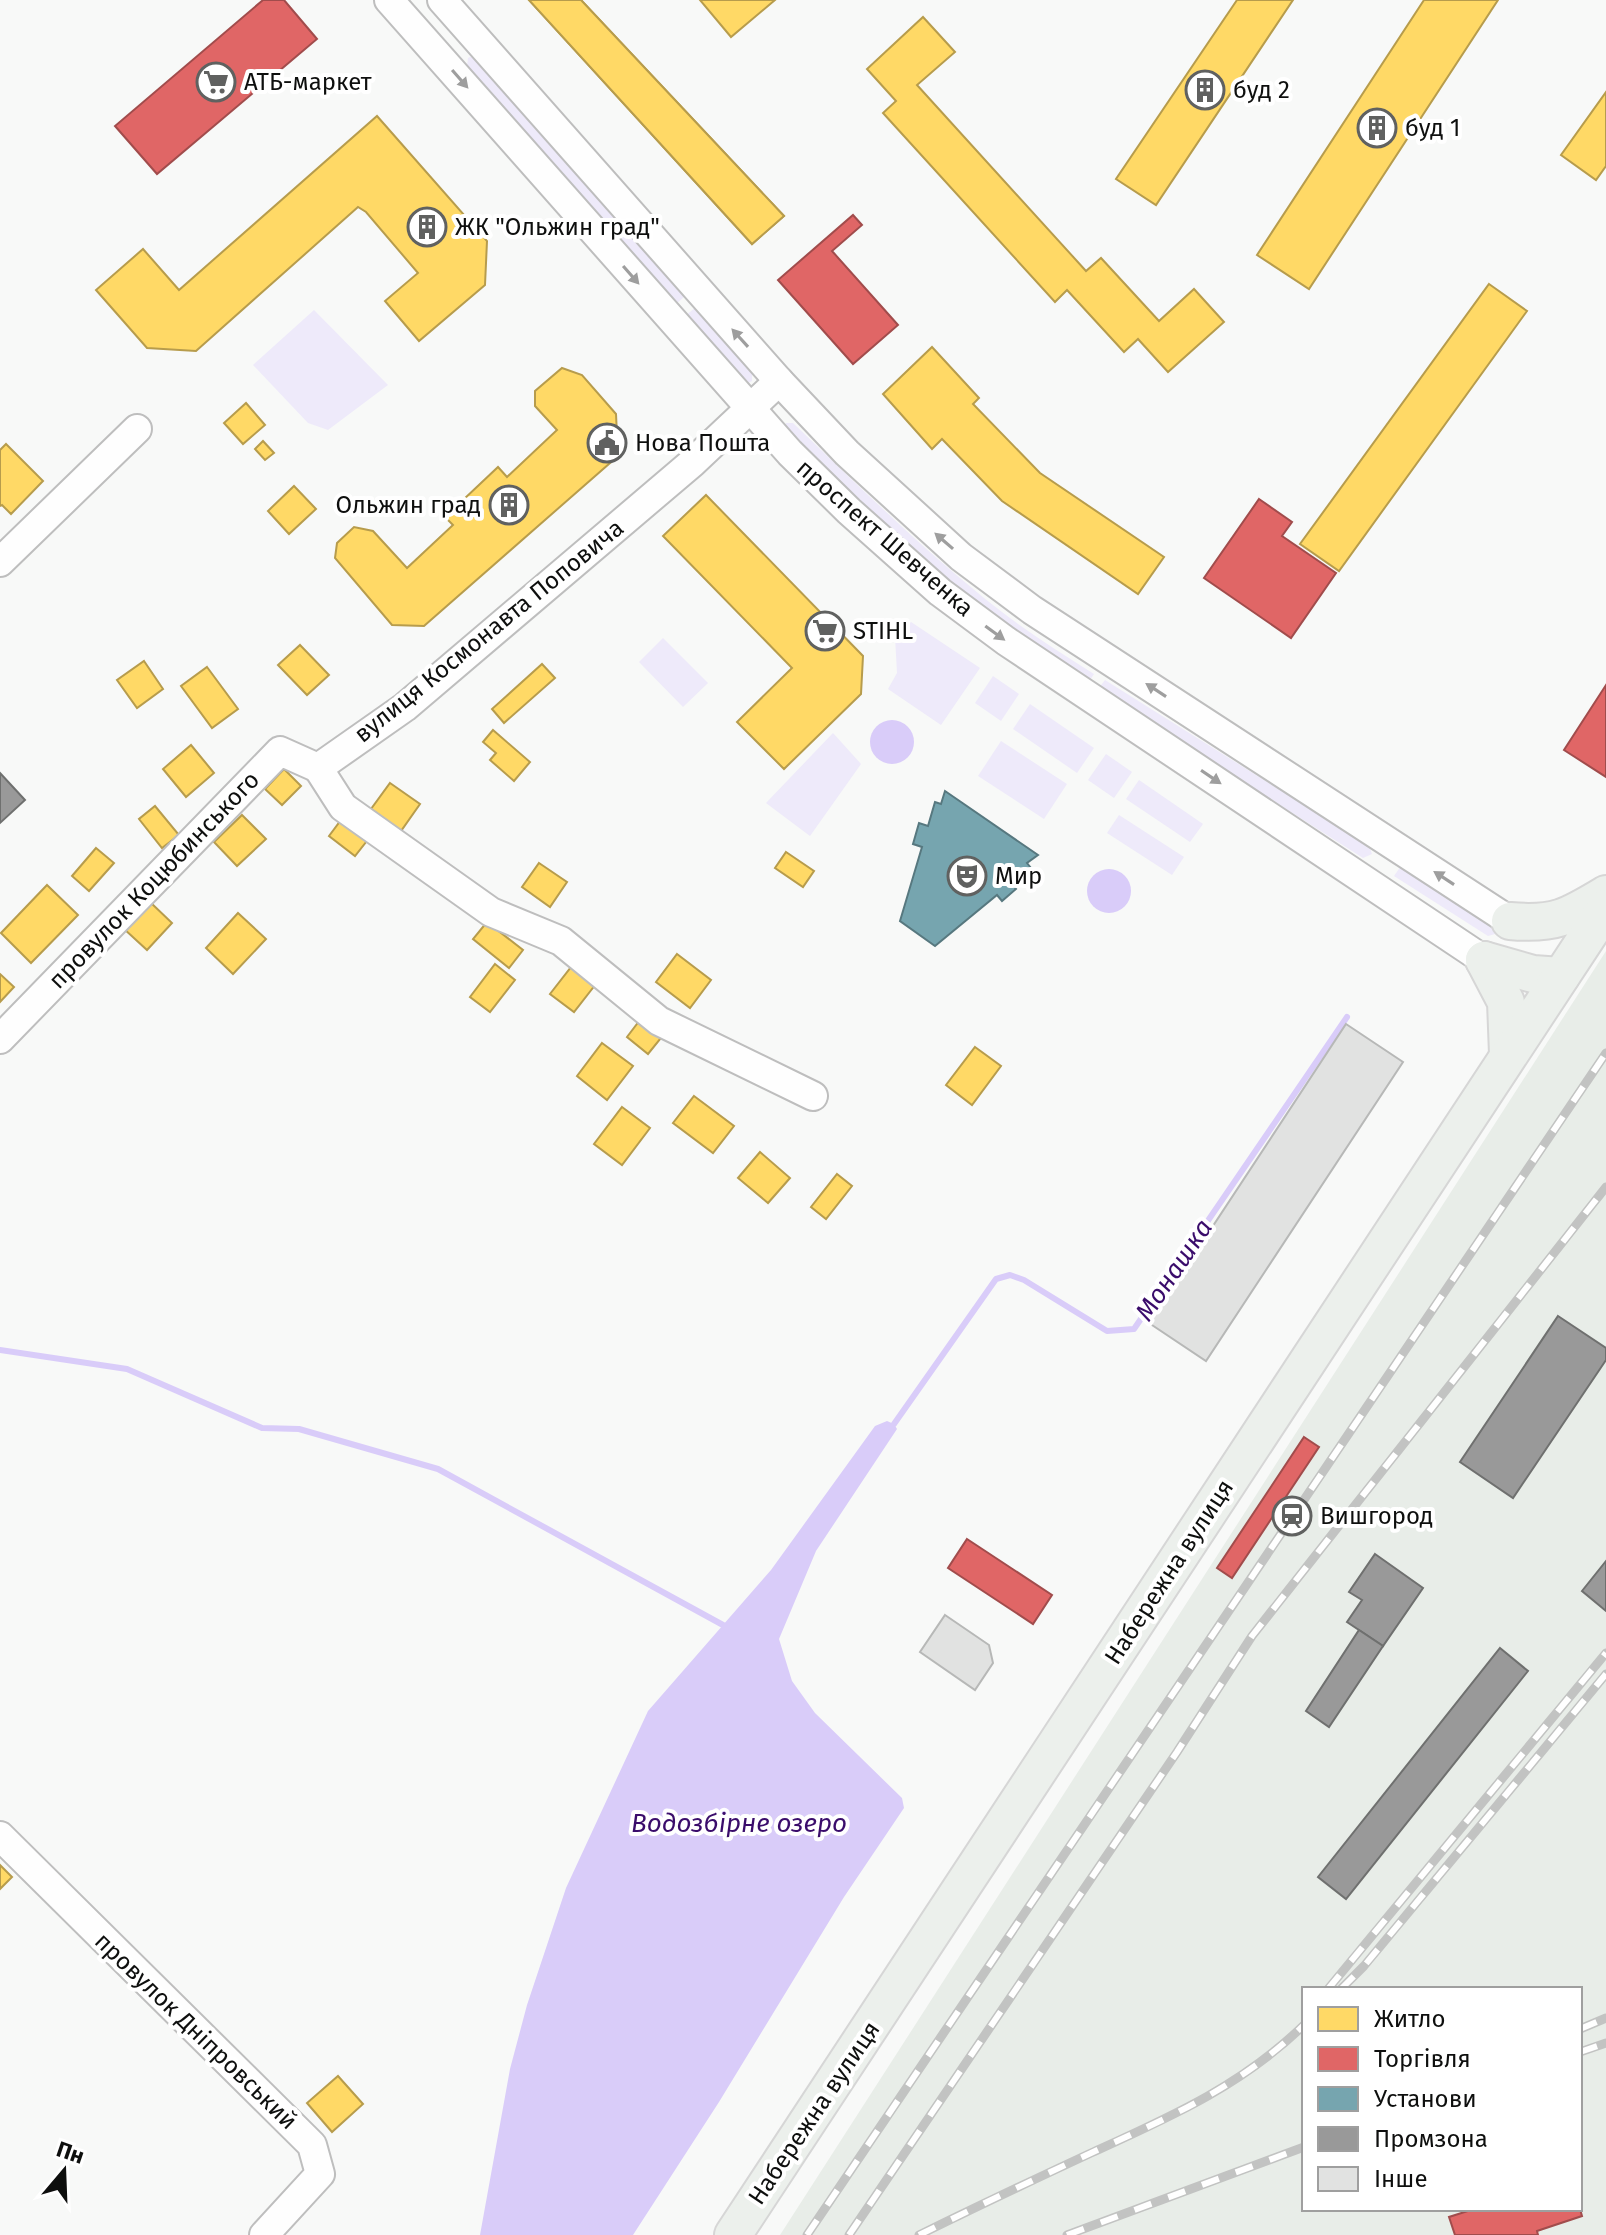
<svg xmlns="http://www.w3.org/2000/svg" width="1606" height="2235" font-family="'Fira Sans',sans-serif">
  <rect width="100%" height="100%" fill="#f8f9f8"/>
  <!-- built -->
  <path fill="#e8ede8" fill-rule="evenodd" d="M1606,951V2235H780ZM1304,1989H1580V2209H1304Z"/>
  <!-- green -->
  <g fill="#eeeafa">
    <path d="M472,56L478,59L685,296L675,305L467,66L468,58Z"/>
    <path d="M695,308L752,372V381L746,384L685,316Z"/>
    <path d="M314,310L388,385L328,430L308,423L253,365Z"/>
    <path d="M786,423H793C861,488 927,554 1002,612C1032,635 1063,654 1094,674L1088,683L999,623L895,538L785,431Z"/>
    <path d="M911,622L980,668L941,725L888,689L897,673L895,637Z"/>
    <path d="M663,638L708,683L683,707L639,662Z"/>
    <path d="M993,676L1019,694L1001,721L975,703Z"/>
    <path d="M1105,680L1369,846L1372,854L1363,858L1098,689Z"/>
    <path d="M1030,704L1094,748L1077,773L1013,729Z"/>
    <path d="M833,733L861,764L810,836L766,803Z"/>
    <path d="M1001,741L1067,784L1044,819L978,776Z"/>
    <path d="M1106,754L1132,772L1114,798L1088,780Z"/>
    <path d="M1139,780L1203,824L1190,842L1126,799Z"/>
    <path d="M1119,815L1184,857L1172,875L1107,833Z"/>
    <path d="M1401,866L1494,925L1495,934L1488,936L1394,876Z"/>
  </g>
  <!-- water -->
  <g fill="#d9ccf9">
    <circle cx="892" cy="742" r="22"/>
    <circle cx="1109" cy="891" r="22"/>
    <path d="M887,1421L894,1424L897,1429L816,1551L779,1639L792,1681L815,1713L902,1798L904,1808L844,1897L719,2102L633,2235H480L510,2069L527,2005L566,1888L648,1711L771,1570L875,1426Z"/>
  </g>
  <!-- homes -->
  <g fill="#ffd966" stroke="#b79c4c" stroke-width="2">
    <path d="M529,0H581L784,216L752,244Z"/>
    <path d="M529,0H581L784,216L752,244Z"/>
    <path d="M700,0H775L731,37Z"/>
    <path d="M1237,0H1293L1156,205L1116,179Z"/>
    <path d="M1424,0H1498L1309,289L1257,255Z"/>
    <path d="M923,17L955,52L917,85L1086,271L1101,258L1159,321L1194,289L1224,322L1168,372L1138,339L1124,352L1067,290L1055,302L883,113L896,101L867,69Z"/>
    <path d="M1606,92V166L1596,180L1561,155Z"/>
    <path d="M377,116L487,241L485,285L419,341L385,301L418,273L366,212L358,207L196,351L147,348L96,290L143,249L179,290Z"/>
    <path d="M1489,284L1527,311L1339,571L1300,544Z"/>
    <path d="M932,347L979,398L973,404L1040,473L1164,557L1138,594L1002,501L942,439L932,449L883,394Z"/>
    <path d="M562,368L582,375L616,414L618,456L424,626L392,625L335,558L337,543L354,527L373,531L407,568L453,525L445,517L498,467L507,477L557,430L535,406V391Z"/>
    <path d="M246,403L265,425L243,444L224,423Z"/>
    <path d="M263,441L274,453L265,460L255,449Z"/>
    <path d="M6,444L43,481L11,514L2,505L0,506V450Z"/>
    <path d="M294,486L316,509L289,534L268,511Z"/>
    <path d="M706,495L863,656L861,694L784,769L737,722L792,668L663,536Z"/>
    <path d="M300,645L329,675L307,695L278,665Z"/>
    <path d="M144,661L163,689L137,708L117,680Z"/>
    <path d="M542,664L555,678L504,723L492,709Z"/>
    <path d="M207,667L238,709L212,728L181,686Z"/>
    <path d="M493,730L530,762L514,781L490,760L496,753L483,742Z"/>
    <path d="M191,745L214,773L186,797L163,769Z"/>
    <path d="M284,769L301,786L282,805L265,789Z"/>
    <path d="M390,783L420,804L401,831L371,809Z"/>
    <path d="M155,806L179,835L162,848L139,819Z"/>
    <path d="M242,815L266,839L237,866L214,842Z"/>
    <path d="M344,816L370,837L355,856L329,836Z"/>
    <path d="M96,848L114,863L89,891L72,876Z"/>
    <path d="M786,852L814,871L803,887L775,868Z"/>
    <path d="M539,863L567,882L550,907L522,887Z"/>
    <path d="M47,885L78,915L31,963L1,933Z"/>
    <path d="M149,901L172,923L147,950L123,928Z"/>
    <path d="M238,913L266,939L233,974L206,948Z"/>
    <path d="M487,922L523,950L509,968L473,939Z"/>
    <path d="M677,954L711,980L690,1008L656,982Z"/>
    <path d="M575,962L599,980L574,1012L550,994Z"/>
    <path d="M495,964L515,980L490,1012L470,997Z"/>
    <path d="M0,974L14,987L0,1002Z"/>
    <path d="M643,1016L665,1033L648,1054L627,1037Z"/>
    <path d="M602,1043L633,1066L607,1100L577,1076Z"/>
    <path d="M975,1047L1001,1066L972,1105L946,1085Z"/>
    <path d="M694,1096L734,1126L713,1153L673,1123Z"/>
    <path d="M622,1107L650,1128L622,1165L594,1144Z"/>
    <path d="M760,1152L790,1178L768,1203L738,1178Z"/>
    <path d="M837,1174L852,1186L826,1219L811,1207Z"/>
    <path d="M0,1865L12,1877L0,1889Z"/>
    <path d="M338,2076L363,2104L332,2132L307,2103Z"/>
  </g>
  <!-- shops -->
  <g fill="#e06666" stroke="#a14c4c" stroke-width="2">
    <path d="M263,0H284L317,39L157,174L115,126Z"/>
    <path d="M853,215L862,225L832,251L898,325L853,364L778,280Z"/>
    <path d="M1259,499L1292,522L1282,536L1336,573L1291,638L1204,578Z"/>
    <path d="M1606,685V777L1564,750Z"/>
    <path d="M1304,1437L1319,1447L1232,1578L1217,1568Z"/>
    <path d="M967,1539L1052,1595L1033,1624L948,1568Z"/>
    <path d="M1474,2209H1580L1582,2216L1537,2231L1538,2235H1455L1449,2217Z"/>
  </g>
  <!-- public -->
  <path fill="#76a5af" stroke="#57787f" stroke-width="2" d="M945,791L1038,855L1027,863L1031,868L1011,883L1016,889L1002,901L997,895L935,946L900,921L922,847L913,844L919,823L928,826L935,802L941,804Z"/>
  <!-- industry -->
  <g fill="#999" stroke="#6f706f" stroke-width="2">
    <path d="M0,773L25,800L0,823Z"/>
    <path d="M1558,1316L1606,1348V1360L1513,1498L1460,1462Z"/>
    <path d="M1375,1554L1423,1588L1383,1646L1347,1622L1362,1600L1349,1592Z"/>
    <path d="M1606,1561V1611L1582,1591Z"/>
    <path d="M1359,1630L1383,1646L1329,1727L1306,1711Z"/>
    <path d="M1500,1648L1528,1671L1346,1899L1318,1877Z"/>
  </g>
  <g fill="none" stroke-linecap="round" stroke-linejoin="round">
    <!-- stream -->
    <g stroke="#d9ccf9" stroke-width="6">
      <path d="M0,1350L127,1369L262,1428L299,1429L438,1469L723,1625"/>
      <path d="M894,1424L996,1279L1010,1275L1024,1280L1107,1331L1134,1329L1347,1017"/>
    </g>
  </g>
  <!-- building -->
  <g fill="#e1e2e1" stroke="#b7b8b7" stroke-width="2">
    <path d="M1346,1024L1403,1062L1206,1361L1149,1323Z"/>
    <path d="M945,1615L989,1645L993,1663L975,1690L920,1652Z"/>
  </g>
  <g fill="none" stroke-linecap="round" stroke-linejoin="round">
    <defs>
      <g id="minor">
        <path d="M389,0L790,453L849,511L940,592L1006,641L1484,960"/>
        <path d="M442,0L779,381L847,453L961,557L1032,610L1510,921"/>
        <path d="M779,381L692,463L405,707L318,768L343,807L491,912L561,941L659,1021L813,1096"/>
        <path d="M0,562L137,429"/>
        <path d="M0,1039L280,751L318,768"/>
        <path d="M0,1836L312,2145L320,2174L264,2235"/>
      </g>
      <g id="major">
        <path d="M1510,921C1555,925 1568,917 1606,894"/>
        <path d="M1484,960L1506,1002L1508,1054"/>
        <path d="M1484,960L1533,974L1561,976"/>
        <path d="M733,2235L1606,908"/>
      </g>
    </defs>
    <!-- minor casing -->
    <use href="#minor" stroke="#bebebe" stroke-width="32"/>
    <!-- major casing -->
    <use href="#major" stroke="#d6d6d6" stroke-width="40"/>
    <!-- minor -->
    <use href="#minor" stroke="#fefefe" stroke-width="28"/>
    <!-- major -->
    <use href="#major" stroke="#ecf0ec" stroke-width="36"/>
    <defs>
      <g id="rail">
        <path d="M1328,1989L1606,1653"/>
        <path d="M1341,1989L1364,1966L1606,1674"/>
        <path d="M1580,2029L1606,2018"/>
        <path d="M1580,2052L1606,2043"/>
        <path d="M807,2235L1606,1053"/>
        <path d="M849,2235L1177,1752L1252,1636L1606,1187"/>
        <path d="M919,2235C976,2207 1033,2180 1091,2153C1170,2117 1241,2086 1304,2025"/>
        <path d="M1067,2235L1304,2147"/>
      </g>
    </defs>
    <!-- rail casing -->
    <use href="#rail" stroke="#c2c3c2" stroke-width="9"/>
    <!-- rail -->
    <use href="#rail" stroke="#fff" stroke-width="6" stroke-dasharray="18" stroke-linecap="butt"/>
  </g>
  <!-- one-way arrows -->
  <defs><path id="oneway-solid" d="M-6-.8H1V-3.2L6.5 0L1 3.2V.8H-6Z" transform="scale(2)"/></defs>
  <g fill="#9e9e9e">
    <use href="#oneway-solid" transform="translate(460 79) rotate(49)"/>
    <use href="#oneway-solid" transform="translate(631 275) rotate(49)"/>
    <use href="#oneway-solid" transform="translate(740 338) rotate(-132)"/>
    <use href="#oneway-solid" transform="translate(944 541) rotate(-139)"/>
    <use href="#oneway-solid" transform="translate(995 633) rotate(36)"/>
    <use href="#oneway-solid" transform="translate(1156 690) rotate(-147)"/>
    <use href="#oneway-solid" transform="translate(1211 777) rotate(34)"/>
    <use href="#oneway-solid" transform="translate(1444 878) rotate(-147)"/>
  </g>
  <!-- icons -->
  <defs>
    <symbol id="supermarket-ring" viewBox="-11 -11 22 22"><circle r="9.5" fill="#fff" stroke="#606160" stroke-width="1.5"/><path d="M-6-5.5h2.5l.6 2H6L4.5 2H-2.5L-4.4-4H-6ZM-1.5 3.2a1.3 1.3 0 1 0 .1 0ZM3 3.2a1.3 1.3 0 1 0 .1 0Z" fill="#606160"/></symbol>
    <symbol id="building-ring" viewBox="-11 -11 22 22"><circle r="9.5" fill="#fff" stroke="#606160" stroke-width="1.5"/><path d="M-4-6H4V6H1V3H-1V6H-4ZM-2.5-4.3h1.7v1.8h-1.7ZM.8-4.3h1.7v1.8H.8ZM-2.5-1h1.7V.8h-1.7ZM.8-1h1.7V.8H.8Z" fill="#606160"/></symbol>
    <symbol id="civic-ring" viewBox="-11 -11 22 22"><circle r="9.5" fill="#fff" stroke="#606160" stroke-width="1.5"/><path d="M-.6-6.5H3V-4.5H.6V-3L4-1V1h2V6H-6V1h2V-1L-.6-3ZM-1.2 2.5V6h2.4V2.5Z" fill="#606160"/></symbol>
    <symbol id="theatre-ring" viewBox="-11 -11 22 22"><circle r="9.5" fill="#fff" stroke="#606160" stroke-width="1.5"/><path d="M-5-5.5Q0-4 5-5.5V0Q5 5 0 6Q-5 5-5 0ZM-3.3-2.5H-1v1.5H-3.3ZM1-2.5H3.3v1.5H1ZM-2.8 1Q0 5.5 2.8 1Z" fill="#606160"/></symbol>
    <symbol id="station-ring" viewBox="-11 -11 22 22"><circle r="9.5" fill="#fff" stroke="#606160" stroke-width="1.5"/><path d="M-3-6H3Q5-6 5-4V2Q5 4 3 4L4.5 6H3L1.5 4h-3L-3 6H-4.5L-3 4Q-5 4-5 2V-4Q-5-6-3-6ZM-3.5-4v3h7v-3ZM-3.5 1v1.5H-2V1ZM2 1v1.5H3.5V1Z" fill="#606160"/></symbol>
  </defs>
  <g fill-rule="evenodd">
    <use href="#supermarket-ring" x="194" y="60" width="44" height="44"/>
    <use href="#building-ring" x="1183" y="68" width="44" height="44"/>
    <use href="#building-ring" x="1355" y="106" width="44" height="44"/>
    <use href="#building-ring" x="405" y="205" width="44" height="44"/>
    <use href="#civic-ring" x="585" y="421" width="44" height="44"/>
    <use href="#building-ring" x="487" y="483" width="44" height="44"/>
    <use href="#supermarket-ring" x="803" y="609" width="44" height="44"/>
    <use href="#theatre-ring" x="945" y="854" width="44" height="44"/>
    <use href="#station-ring" x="1270" y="1494" width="44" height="44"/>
  </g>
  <g text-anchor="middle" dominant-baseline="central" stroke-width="8" stroke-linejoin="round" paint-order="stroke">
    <!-- poi labels -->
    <g font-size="24" fill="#0e0f0e" stroke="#fff" text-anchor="start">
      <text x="244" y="82">АТБ-маркет</text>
      <text x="1233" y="90">буд 2</text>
      <text x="1405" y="128">буд 1</text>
      <text x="455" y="227">ЖК "Ольжин град"</text>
      <text x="635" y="443">Нова Пошта</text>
      <text x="481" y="505" text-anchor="end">Ольжин град</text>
      <text x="853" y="631">STIHL</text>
      <text x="995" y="876">Мир</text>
      <text x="1320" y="1516">Вишгород</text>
    </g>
    <!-- street labels -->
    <g font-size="24" fill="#0e0f0e" stroke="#fff">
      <text transform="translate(885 538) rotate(41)">проспект Шевченка</text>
      <text transform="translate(489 631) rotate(-39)">вулиця Космонавта Поповича</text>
      <text transform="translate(154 880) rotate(-46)">провулок Коцюбинського</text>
      <text transform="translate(1169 1572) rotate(-57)">Набережна вулиця</text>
      <text transform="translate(196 2031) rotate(44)">провулок Дніпровський</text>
      <text transform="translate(814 2113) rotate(-56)">Набережна вулиця</text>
    </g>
    <!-- water labels -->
    <g font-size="26" font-style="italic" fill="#3a0c6b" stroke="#fff">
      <text transform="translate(1174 1270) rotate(-56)">Монашка</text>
      <text x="739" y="1823">Водозбірне озеро</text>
    </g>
  </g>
  <!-- legend -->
  <rect x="1302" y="1987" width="280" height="224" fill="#ffffff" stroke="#9f9f9f" stroke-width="2"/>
  <rect x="1318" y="2007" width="40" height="24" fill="#ffd966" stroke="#9f9f9f" stroke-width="2"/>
  <text x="1374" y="2027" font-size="24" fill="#0e0f0e">Житло</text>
  <rect x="1318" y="2047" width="40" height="24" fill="#e06666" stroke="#9f9f9f" stroke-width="2"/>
  <text x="1374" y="2067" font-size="24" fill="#0e0f0e">Торгівля</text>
  <rect x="1318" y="2087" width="40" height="24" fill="#76a5af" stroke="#9f9f9f" stroke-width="2"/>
  <text x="1374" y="2107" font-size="24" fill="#0e0f0e">Установи</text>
  <rect x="1318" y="2127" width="40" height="24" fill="#999999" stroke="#9f9f9f" stroke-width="2"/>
  <text x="1374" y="2147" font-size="24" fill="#0e0f0e">Промзона</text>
  <rect x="1318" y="2167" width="40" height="24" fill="#e1e2e1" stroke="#9f9f9f" stroke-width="2"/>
  <text x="1374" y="2187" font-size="24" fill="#0e0f0e">Інше</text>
  <!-- north arrow -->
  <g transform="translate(64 2171) rotate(19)" stroke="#ffffff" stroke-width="6" paint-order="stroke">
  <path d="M0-6L14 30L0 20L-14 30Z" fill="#0e0f0e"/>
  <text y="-12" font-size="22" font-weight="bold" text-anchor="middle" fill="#0e0f0e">Пн</text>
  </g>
</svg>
